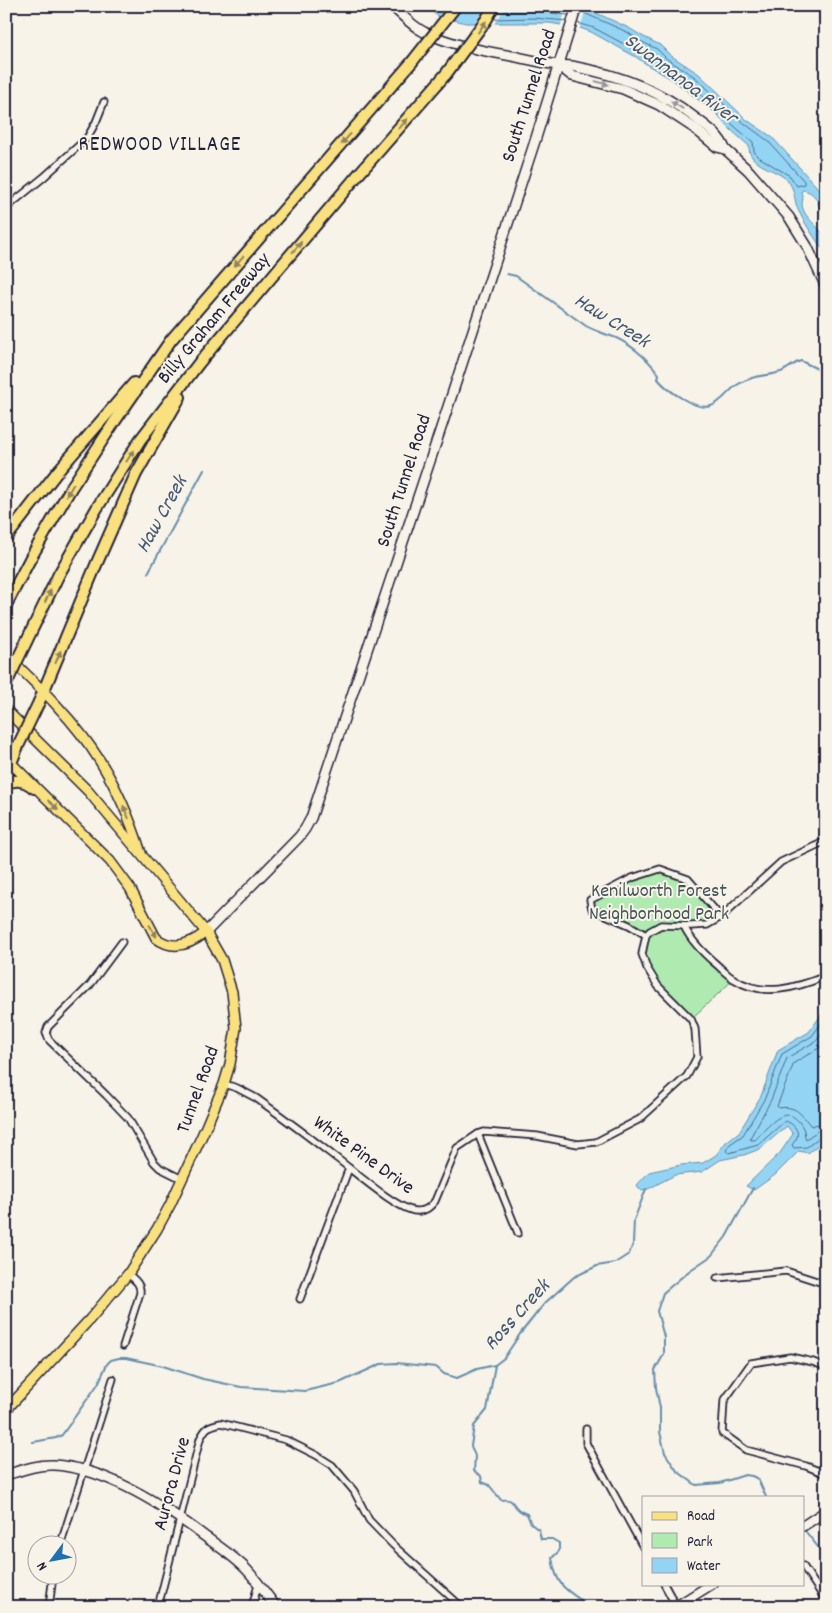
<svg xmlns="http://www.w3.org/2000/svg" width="832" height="1613" font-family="Dekko,sans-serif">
  <rect width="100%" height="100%" fill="#f7f3e8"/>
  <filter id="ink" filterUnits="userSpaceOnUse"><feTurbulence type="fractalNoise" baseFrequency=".02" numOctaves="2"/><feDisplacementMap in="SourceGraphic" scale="10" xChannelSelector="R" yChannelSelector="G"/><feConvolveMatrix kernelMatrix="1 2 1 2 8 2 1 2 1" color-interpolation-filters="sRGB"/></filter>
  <g filter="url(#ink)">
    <!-- green -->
    <path fill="#afebb0" stroke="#688676" d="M660,869L688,879L721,917L707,925L684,926L701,951L734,979L691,1019L658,986L642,954L646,935L592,909L590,900Z"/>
    <!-- water -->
    <g fill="#93d4f5" stroke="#668dab">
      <path d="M422,6H576L594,12L629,28L642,36L660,45L670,55L699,74L747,120L772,137L826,197V224C819,210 820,193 803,190L801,192L803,198C797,216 822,226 826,240C827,244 826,249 826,253L823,250C814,237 805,224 798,210C794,200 795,188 787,180C775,168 748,166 749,146L730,129L718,115L673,80L649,66L636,57L591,32L580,28L549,23H466L438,16Z"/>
      <path d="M826,1008V1139L808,1153L799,1151L775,1175L754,1190L746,1186L780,1153L793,1134L787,1126L760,1149L744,1155L720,1160L702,1172L675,1175L648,1189L642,1190L639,1188L637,1185L649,1172L681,1165L703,1163L716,1155L726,1142L739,1132L761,1096L778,1050L809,1032Z"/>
    </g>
    <!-- pier -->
    <g fill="#f7f3e8">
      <path d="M486,6H506L493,26H473Z"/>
      <path d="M567,6H587L579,31L560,28Z"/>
    </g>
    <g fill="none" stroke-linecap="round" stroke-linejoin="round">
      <!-- shore -->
      <g stroke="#4f6985" stroke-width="1">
        <path d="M498,12L535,11L568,15"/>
        <path d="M494,19L534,18L567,21"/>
        <path d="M578,23L594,28L639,52L652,62L676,76L722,111L733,125L753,142L754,151L757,156L790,176L797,186L804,184V181L768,141L744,123L695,77L667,59L657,49L640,41L627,32L584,13L581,11"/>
        <path d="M826,1017L812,1036L782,1054L765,1098L743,1135L729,1145L726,1151L729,1153L758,1145L785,1121C791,1122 800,1130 797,1137C796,1140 794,1142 792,1145L794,1148L807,1147L821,1136L826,1135"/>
        <path d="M826,1028L816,1041L787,1058L771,1100L750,1138L751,1140H755C769,1126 787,1099 803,1128C805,1132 804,1136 806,1139L819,1130L826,1129"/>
        <path d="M826,1041L819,1048L794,1063L777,1106L779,1108C796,1105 801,1114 811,1126L826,1122"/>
      </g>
      <!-- stream -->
      <g stroke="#668dab" stroke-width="2">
        <path d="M507,274L516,276L586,326C593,330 600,332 608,335C628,341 647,358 659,374L658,379C667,390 696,411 711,406C721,403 728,391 737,385C754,374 764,377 781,372C788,369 794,363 801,361L826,373"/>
        <path d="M148,573L204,470"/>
        <path d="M753,1188L726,1237L711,1256L689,1271L663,1293L657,1311L664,1337V1354L655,1370L656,1388L660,1408V1432L665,1453L677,1471L696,1485L720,1483L745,1475L752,1476L758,1479L766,1497"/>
        <path d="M495,1365L487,1410L474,1426L471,1446L475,1456L474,1471L481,1476L482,1482L489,1485L501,1500C515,1498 511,1504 519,1510C521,1512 524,1513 527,1514L531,1524L539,1530L541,1539H552L559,1543V1551L552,1558C557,1589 567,1590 591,1607"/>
        <path d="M33,1442L56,1438L62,1435L98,1384L107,1364L111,1360L119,1358H126L163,1366L203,1379L241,1387L305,1391L339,1383L381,1364L396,1363L436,1367L444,1374L457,1378L477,1369L495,1365L504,1358L520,1334L545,1303L574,1277L597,1266L615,1263L629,1254L633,1244L634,1220L646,1189"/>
        <path d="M806,1532L826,1557"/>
      </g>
      <defs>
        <g id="street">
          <path d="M6,208L44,177L87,138L96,122L104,102"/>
          <path d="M684,926C691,941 703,953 716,964C722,969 727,975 734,979C763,998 796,988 826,976"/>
          <path d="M646,935L629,925L592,909L590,900L632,878L660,869L688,879L721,917"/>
          <path d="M122,942L90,985L48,1027L46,1033L49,1040L106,1095L128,1118L154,1162L160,1168L182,1179"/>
          <path d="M224,1084L237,1088L256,1098C284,1118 312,1139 339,1160C356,1173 398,1210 416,1211C425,1212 430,1207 435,1201L457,1148L478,1134L484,1132L537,1136L578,1144L596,1142L640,1119L687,1076L697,1057L695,1029L691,1019L658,986L647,968L642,954L646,935L650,931L661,925L691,926L707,925L721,917L781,862L826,841"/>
          <path d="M478,1134L518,1233"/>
          <path d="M717,1278L786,1271L826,1284"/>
          <path d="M300,1299L349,1168"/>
          <path d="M123,1346L140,1293C141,1284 135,1280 128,1274"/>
          <path d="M826,1367L813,1362L790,1357L751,1363L724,1401L722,1433L746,1450L806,1466L826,1474"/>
          <path d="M586,1429V1443L643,1547"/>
          <path d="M60,1546L113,1379"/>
          <path d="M803,1566L826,1601"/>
          <path d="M664,1584L676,1606"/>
          <path d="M49,1607L53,1576"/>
          <path d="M158,1607L200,1439C206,1427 208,1426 221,1423L286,1440L316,1455L332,1465L354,1491L369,1520L393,1545L462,1607"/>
          <path d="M252,1607L258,1585"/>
        </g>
        <g id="secondary">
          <path d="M392,6C402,15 412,26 424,32C452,45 483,51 512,56C527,59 542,63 557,65C563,66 570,65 576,67C619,75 659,90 694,117C706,126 720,135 725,149"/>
          <path d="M558,65L572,76L623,89L659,105L694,128L717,147L725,149L749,171L789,217L807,246L826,287"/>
          <path d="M206,932L299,837L305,829L311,818L442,425L535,141L577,6"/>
          <path d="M6,1475C22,1470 38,1464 54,1465C107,1468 166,1507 207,1538C221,1548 236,1558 248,1571C258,1582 267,1595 276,1607"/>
          <path d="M803,1526L826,1511"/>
          <path d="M675,1607L712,1584"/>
        </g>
        <g id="primary">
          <path d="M6,655C40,687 75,721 100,761C118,790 131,821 141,853"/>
          <path d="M6,710L88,791L206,932L222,960L232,992L236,1028L230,1064L224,1084L205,1129L170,1205L157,1229L128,1274L90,1319L6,1410"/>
          <path d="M6,758L110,861L130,888L156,938C173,951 190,945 206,932"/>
        </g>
        <g id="highway">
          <path d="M6,538L58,471L134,383"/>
          <path d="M6,605L30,559L71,488L115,421L171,340L412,62"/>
          <path d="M27,640L59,574L97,508L140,440L199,363L357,176L446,74"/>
          <path d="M39,702L96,565L136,474L180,397"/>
          <path d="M6,775L18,746"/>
          <path d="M6,784C16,778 26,781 34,788"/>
        </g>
      </defs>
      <!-- street casing -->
      <use href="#street" stroke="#22223b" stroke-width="9"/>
      <!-- secondary casing -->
      <use href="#secondary" stroke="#22223b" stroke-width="12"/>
      <!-- primary casing -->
      <use href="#primary" stroke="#22223b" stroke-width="12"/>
      <!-- highway casing -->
      <use href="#highway" stroke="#22223b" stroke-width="14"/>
      <!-- street -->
      <use href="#street" stroke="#f7f3e8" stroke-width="5.5"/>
      <!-- secondary -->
      <use href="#secondary" stroke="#f7f3e8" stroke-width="9"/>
      <!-- primary -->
      <use href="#primary" stroke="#fae180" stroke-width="9"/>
      <!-- highway -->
      <use href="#highway" stroke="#fae180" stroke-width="10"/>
      <defs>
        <g id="highway-bridge">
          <path d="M412,62L456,6"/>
          <path d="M446,74L486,20L494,6"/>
          <path d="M6,684L27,640"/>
          <path d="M18,746L39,702"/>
        </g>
      </defs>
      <!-- highway-bridge casing -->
      <use href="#highway-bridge" stroke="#22223b" stroke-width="14" stroke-linecap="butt"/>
      <!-- highway-bridge -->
      <use href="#highway-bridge" stroke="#fae180" stroke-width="10"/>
    </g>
    <!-- one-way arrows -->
    <defs><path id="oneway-solid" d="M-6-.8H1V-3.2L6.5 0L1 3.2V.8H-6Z" transform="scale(1.25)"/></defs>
    <g fill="#8e825e">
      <use href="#oneway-solid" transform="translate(482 27) rotate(-55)"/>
      <use href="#oneway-solid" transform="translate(403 124) rotate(-49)"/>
      <use href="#oneway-solid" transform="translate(346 139) rotate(132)"/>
      <use href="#oneway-solid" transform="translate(297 247) rotate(-50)"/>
      <use href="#oneway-solid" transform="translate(239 261) rotate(131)"/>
      <use href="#oneway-solid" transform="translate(130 456) rotate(-57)"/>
      <use href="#oneway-solid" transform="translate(70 490) rotate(121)"/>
      <use href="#oneway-solid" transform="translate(48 596) rotate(-64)"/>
      <use href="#oneway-solid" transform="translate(58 657) rotate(-68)"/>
      <use href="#oneway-solid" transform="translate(53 805) rotate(43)"/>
      <use href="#oneway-solid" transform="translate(126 812) rotate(-114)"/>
      <use href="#oneway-solid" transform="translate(153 931) rotate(59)"/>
    </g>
    <g fill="#97959a">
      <use href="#oneway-solid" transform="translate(602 83) rotate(15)"/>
      <use href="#oneway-solid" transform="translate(677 105) rotate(-147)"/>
    </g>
  </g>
  <g text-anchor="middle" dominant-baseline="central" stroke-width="4" stroke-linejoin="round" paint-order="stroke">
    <!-- street labels -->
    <g font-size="20" fill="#22223b" stroke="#f7f3e8">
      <text transform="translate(530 96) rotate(-72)">South Tunnel Road</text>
      <text transform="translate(215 319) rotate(-50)">Billy Graham Freeway</text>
      <text transform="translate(405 481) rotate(-72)">South Tunnel Road</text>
      <text transform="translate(199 1090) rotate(-70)">Tunnel Road</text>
      <text transform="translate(363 1156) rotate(36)">White Pine Drive</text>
      <text transform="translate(173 1484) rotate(-75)">Aurora Drive</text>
    </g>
    <!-- park labels -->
    <g font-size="20" fill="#455458" stroke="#f7f3e8">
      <text x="659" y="892">Kenilworth Forest<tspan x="659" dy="23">Neighborhood Park</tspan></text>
    </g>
    <!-- water labels -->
    <g font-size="21" font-style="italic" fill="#445773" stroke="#f7f3e8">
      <text transform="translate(680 80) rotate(37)">Swannanoa River</text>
      <text transform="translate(611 322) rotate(32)">Haw Creek</text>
      <text transform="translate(163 515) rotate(-61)">Haw Creek</text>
      <text transform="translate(518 1316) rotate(-48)">Ross Creek</text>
    </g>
    <!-- neighbourhood labels -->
    <g font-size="21" letter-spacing="1" fill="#22223b" stroke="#f7f3e8">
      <text x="160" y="146">REDWOOD VILLAGE</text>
    </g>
  </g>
  <!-- margin -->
  <rect width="832" height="1613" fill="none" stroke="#f7f3e8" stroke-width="25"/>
  <rect x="12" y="12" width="807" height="1588" fill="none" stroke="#22223b" stroke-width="2" filter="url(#ink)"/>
  <!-- legend -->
  <rect x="642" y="1496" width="162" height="90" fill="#f7f3e8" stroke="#a29fa3"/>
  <rect x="652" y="1512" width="25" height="8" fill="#fae180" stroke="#a29fa3"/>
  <text x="687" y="1520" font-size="15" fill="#22223b">Road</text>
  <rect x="652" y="1533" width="25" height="15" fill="#afebb0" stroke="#a29fa3"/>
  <text x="687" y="1546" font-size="15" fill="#22223b">Park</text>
  <rect x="652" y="1558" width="25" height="15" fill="#93d4f5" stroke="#a29fa3"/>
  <text x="687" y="1570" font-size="15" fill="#22223b">Water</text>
  <!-- north arrow -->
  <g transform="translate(52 1560) rotate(238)"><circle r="24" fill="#f7f3e8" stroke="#a29fa3"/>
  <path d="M0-4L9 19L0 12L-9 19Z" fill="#1f6fb2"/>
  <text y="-8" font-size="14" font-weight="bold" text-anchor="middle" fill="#22223b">N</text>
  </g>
</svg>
